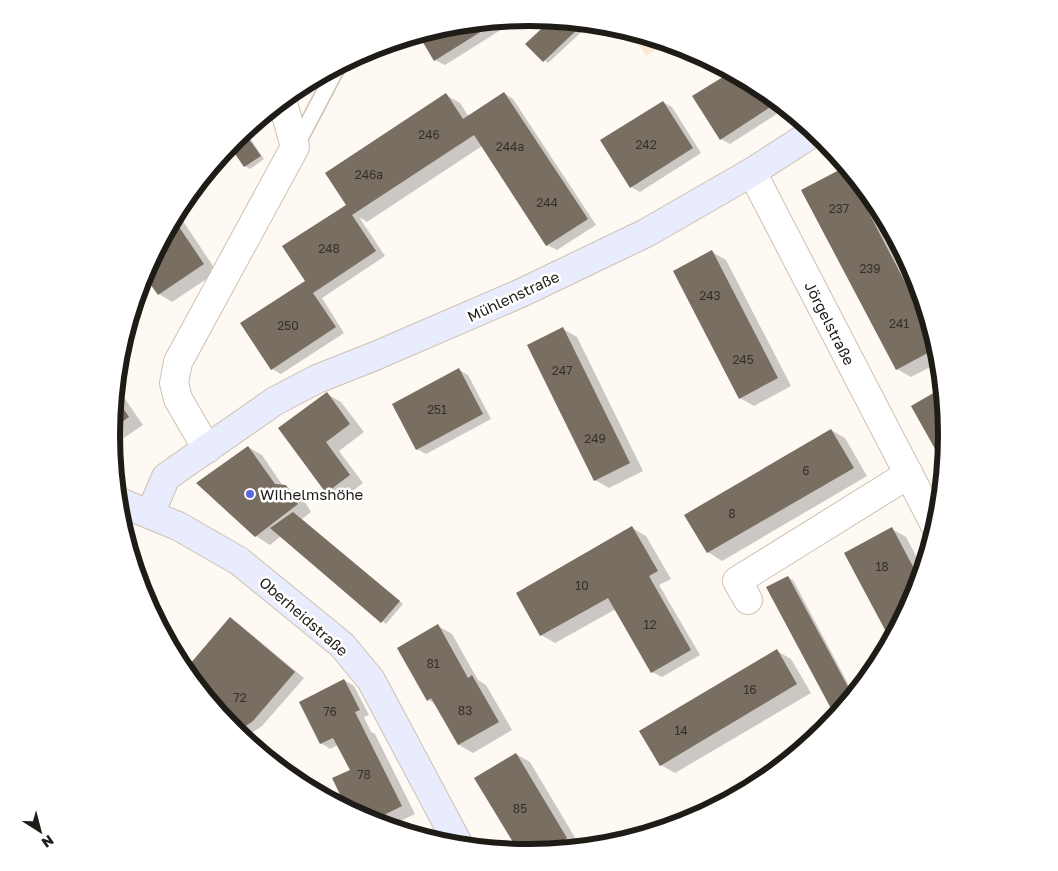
<svg xmlns="http://www.w3.org/2000/svg" width="1058" height="871" font-family="'Golos Text',sans-serif">
  <rect width="100%" height="100%" fill="#fef9f3"/>
  <!-- green -->
  <path fill="#fbe9d4" d="M631,32L668,43L646,56Z"/>
  <!-- shadow -->
  <g fill="#0003">
    <path d="M504,20L507,26L445,65L435,60L448,25Z"/>
    <path d="M552,20L590,24L548,63L527,44Z"/>
    <path d="M732,72L761,88L786,108L730,144L721,139L694,97Z"/>
    <path d="M504,93L513,99L596,225L557,250L547,245L482,146L367,222L359,217L385,256L322,298L344,333L281,374L272,369L307,281L347,205L446,95L460,103L469,117Z"/>
    <path d="M663,102L672,107L701,153L640,192L631,187Z"/>
    <path d="M245,131L264,159L250,169L245,166L230,144Z"/>
    <path d="M845,169L851,172L865,190L921,296L939,354L940,362L911,377L897,369Z"/>
    <path d="M177,212L217,272L172,302L159,294L144,273Z"/>
    <path d="M712,252L726,260L791,386L754,406L740,398Z"/>
    <path d="M563,329L577,337L643,471L609,488L595,480Z"/>
    <path d="M459,370L468,375L491,419L426,454L417,449Z"/>
    <path d="M116,386L143,425L112,446L111,435Z"/>
    <path d="M327,394L341,402L364,432L339,451L363,483L340,501L326,493L279,429Z"/>
    <path d="M831,430L845,438L867,476L722,561L708,552Z"/>
    <path d="M248,447L262,455L283,486L300,494L311,512L302,519L403,604L386,624L281,536L270,545L256,536L198,483Z"/>
    <path d="M632,528L646,536L671,579L659,585L700,655L662,677L652,672L616,609L555,643L541,635L517,594Z"/>
    <path d="M892,529L906,537L923,569L915,596Z"/>
    <path d="M788,577L793,580L854,695L837,716L768,588Z"/>
    <path d="M230,619L239,624L304,678L262,726L243,739L233,731L185,672Z"/>
    <path d="M438,626L452,634L478,680L486,685L512,730L473,753L459,745L436,704L428,700Z"/>
    <path d="M777,651L791,659L811,693L675,773L661,765Z"/>
    <path d="M344,680L354,686L369,715L364,717L371,732L375,734L415,814L388,827L369,822L350,812L351,770L338,745L330,749L321,743Z"/>
    <path d="M516,754L530,762L580,846L576,849L529,854L520,853L476,778Z"/>
  </g>
  <!-- building -->
  <g fill="#786e61">
    <path d="M551,20L584,23L543,62L525,44Z"/>
    <path d="M498,21L434,61L418,34L448,25Z"/>
    <path d="M731,72L761,88L778,102L720,140L692,96Z"/>
    <path d="M504,92L588,219L546,246L474,135L352,215L376,251L313,293L336,327L271,370L240,323L305,281L282,246L346,205L325,173L446,93L463,119Z"/>
    <path d="M663,101L693,148L630,188L600,140Z"/>
    <path d="M244,132L261,156L244,167L229,145Z"/>
    <path d="M845,167L933,336L937,348L896,370L801,190Z"/>
    <path d="M173,218L204,264L158,295L143,274Z"/>
    <path d="M712,250L778,378L739,399L673,271Z"/>
    <path d="M563,327L630,463L594,481L527,345Z"/>
    <path d="M459,368L483,414L416,450L392,404Z"/>
    <path d="M942,388L947,436L944,465L911,406Z"/>
    <path d="M327,392L350,424L326,442L350,475L326,493L278,428Z"/>
    <path d="M115,396L129,417L112,429L114,403Z"/>
    <path d="M831,429L854,468L707,553L684,515Z"/>
    <path d="M248,446L275,484L286,485L298,504L255,537L196,483Z"/>
    <path d="M293,512L400,601L381,623L270,528Z"/>
    <path d="M632,526L658,571L649,576L691,650L651,673L608,598L540,636L516,593Z"/>
    <path d="M892,527L920,580L915,596L891,641L844,553Z"/>
    <path d="M788,576L853,696L835,716L766,587Z"/>
    <path d="M230,617L295,672L253,721L236,733L184,671Z"/>
    <path d="M438,624L468,678L472,675L499,722L458,745L431,698L427,701L397,648Z"/>
    <path d="M777,649L797,684L660,766L639,731Z"/>
    <path d="M344,679L360,710L355,712L402,806L370,822L348,811L332,778L350,770L333,738L320,744L299,702Z"/>
    <path d="M516,753L567,838L544,852H519L474,778Z"/>
  </g>
  <g fill="none" stroke-linecap="round" stroke-linejoin="round">
    <defs>
      <path id="lane" d="M296,146L338,66"/>
      <g id="street">
        <path d="M752,172L936,527"/>
        <path d="M207,449L178,399L174,383L178,362L295,147L282,100"/>
        <path d="M748,600L737,581L909,474"/>
      </g>
      <g id="secondary">
        <path d="M117,501L178,526L239,561L342,645L371,680L460,847"/>
        <path d="M150,514L166,477L275,401L317,379L375,356L521,293L646,233L752,172L814,132"/>
      </g>
    </defs>
    <!-- lane casing -->
    <use href="#lane" stroke="#cdc1b3" stroke-width="18"/>
    <!-- street casing -->
    <use href="#street" stroke="#cdc1b3" stroke-width="30"/>
    <!-- secondary casing -->
    <use href="#secondary" stroke="#cdc1b3" stroke-width="30"/>
    <!-- lane -->
    <use href="#lane" stroke="#fff" stroke-width="15"/>
    <!-- street -->
    <use href="#street" stroke="#fff" stroke-width="28"/>
    <!-- secondary -->
    <use href="#secondary" stroke="#e8ecfd" stroke-width="28"/>
  </g>
  <!-- markers -->
  <circle fill="#5967de" stroke="#fff" stroke-width="2" cx="250" cy="494" r="5"/>
  <g text-anchor="middle" dominant-baseline="central" stroke-width="5" stroke-linejoin="round" paint-order="stroke">
    <!-- number labels -->
    <g font-size="12" fill="#353029">
      <text x="429" y="134">246</text>
      <text x="646" y="144">242</text>
      <text x="510" y="146">244a</text>
      <text x="369" y="174">246a</text>
      <text x="547" y="202">244</text>
      <text x="839" y="208">237</text>
      <text x="329" y="248">248</text>
      <text x="870" y="268">239</text>
      <text x="710" y="295">243</text>
      <text x="899" y="323">241</text>
      <text x="288" y="325">250</text>
      <text x="743" y="359">245</text>
      <text x="562" y="370">247</text>
      <text x="437" y="409">251</text>
      <text x="595" y="438">249</text>
      <text x="806" y="470">6</text>
      <text x="732" y="513">8</text>
      <text x="882" y="566">18</text>
      <text x="582" y="585">10</text>
      <text x="650" y="624">12</text>
      <text x="433" y="663">81</text>
      <text x="750" y="689">16</text>
      <text x="240" y="697">72</text>
      <text x="465" y="710">83</text>
      <text x="330" y="711">76</text>
      <text x="681" y="730">14</text>
      <text x="364" y="774">78</text>
      <text x="520" y="808">85</text>
    </g>
    <!-- street labels -->
    <g font-size="15" fill="#1f1b16" stroke="#fff">
      <text transform="translate(513 296) rotate(-25)">Mühlenstraße</text>
      <text transform="translate(830 323) rotate(63)">Jörgelstraße</text>
      <text transform="translate(304 616) rotate(41)">Oberheidstraße</text>
    </g>
    <!-- poi labels -->
    <g font-size="15" fill="#1f1b16" stroke="#fff" text-anchor="start">
      <text x="260" y="494">Wilhelmshöhe</text>
    </g>
  </g>
  <!-- crop -->
  <path d="M0 0H1058V871H0ZM120 435a409 409 0 1 1 818 0a409 409 0 1 1-818 0Z" fill="#fff" fill-rule="evenodd"/>
  <path fill="none" stroke="#1f1b16" stroke-width="6" d="M120 435a409 409 0 1 1 818 0a409 409 0 1 1-818 0Z"/>
  <!-- north arrow -->
  <g transform="translate(40 831) rotate(144)" stroke="#ffffff" stroke-width="4" paint-order="stroke">
  <path d="M0-4L9 19L0 12L-9 19Z" fill="#1f1b16"/>
  <text y="-8" font-size="14" font-weight="bold" text-anchor="middle" fill="#1f1b16">N</text>
  </g>
</svg>
